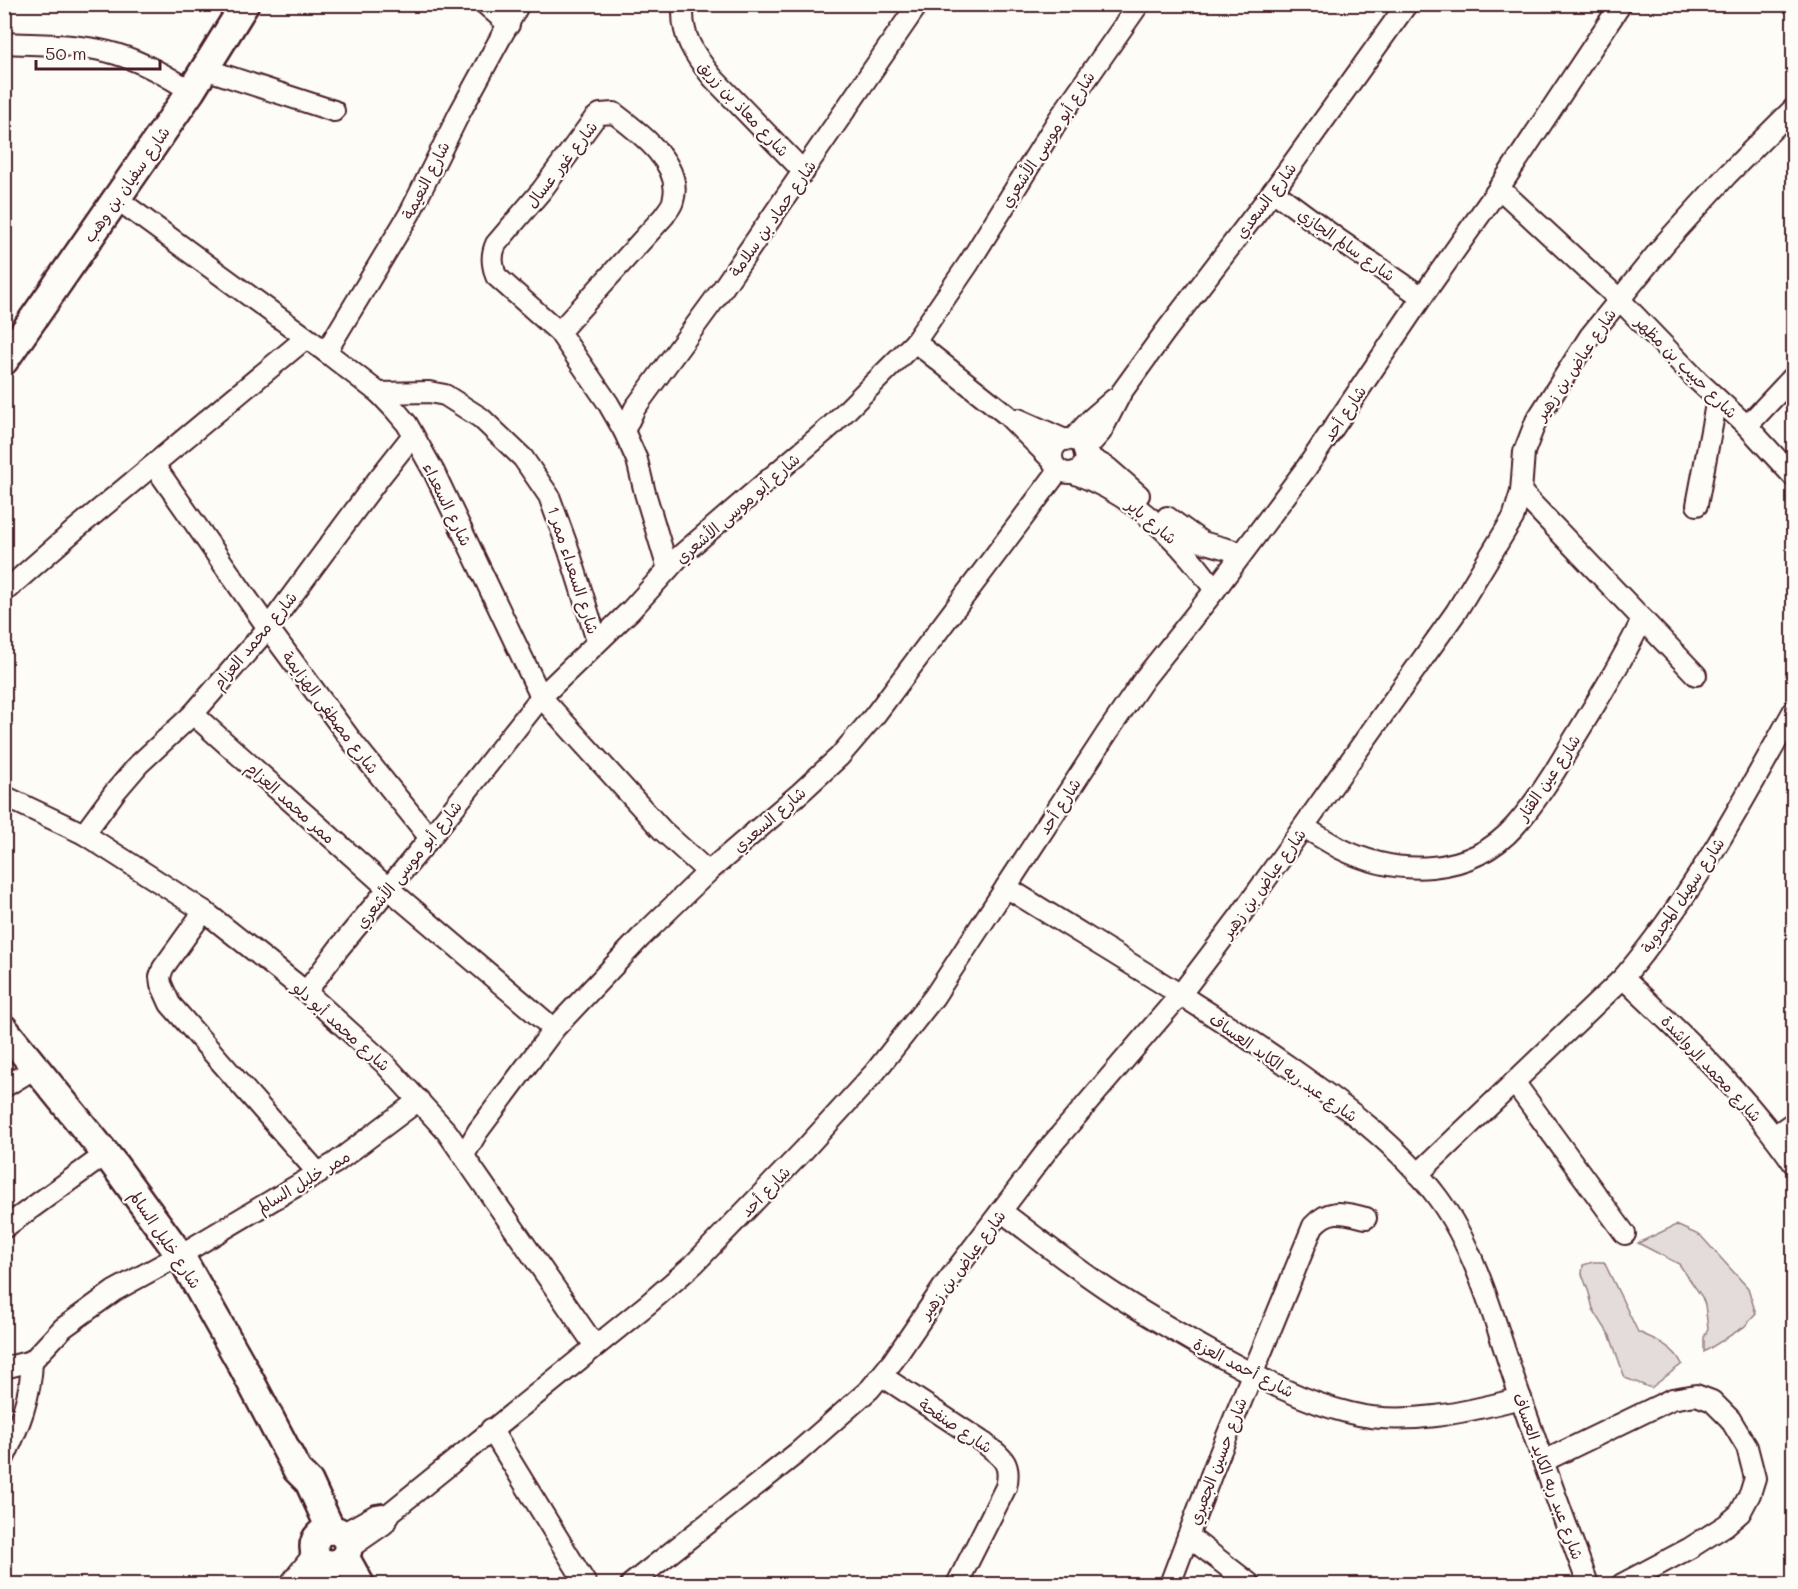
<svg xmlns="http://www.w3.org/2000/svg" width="1798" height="1589" font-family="Mali,'Playpen Sans Arabic',sans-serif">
  <rect width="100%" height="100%" fill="#fdfcf7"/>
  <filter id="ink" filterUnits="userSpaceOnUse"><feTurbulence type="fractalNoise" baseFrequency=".0167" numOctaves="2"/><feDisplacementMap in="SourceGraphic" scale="12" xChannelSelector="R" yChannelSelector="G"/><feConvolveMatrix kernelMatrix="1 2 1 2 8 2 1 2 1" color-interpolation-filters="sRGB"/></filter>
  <g filter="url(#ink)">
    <!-- green -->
    <g fill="#e3dcda" stroke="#967e82" stroke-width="1.5">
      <path d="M1676,1225L1701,1236L1748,1288L1756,1314L1744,1327L1704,1352V1338L1708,1328L1705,1305L1702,1297L1679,1264L1638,1243Z"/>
      <path d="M1593,1262H1604L1638,1332C1654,1339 1674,1346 1682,1364L1651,1388L1625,1378L1610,1336L1593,1309L1589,1293L1582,1274L1583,1265Z"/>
    </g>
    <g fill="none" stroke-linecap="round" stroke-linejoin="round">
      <defs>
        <g id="street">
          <path d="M485,4L509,25"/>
          <path d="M684,4C679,34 695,56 713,78L804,172"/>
          <path d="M4,43C41,45 80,43 116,54C143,62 167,76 191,91"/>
          <path d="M205,69L334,111"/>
          <path d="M1499,188L1619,299L1698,381L1747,426L1794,477"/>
          <path d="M1273,191L1339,240L1422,297"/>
          <path d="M117,199L326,352L379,393L396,411L407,424L434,472L541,697L662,830L708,872"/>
          <path d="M559,332L664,216C667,211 672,206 673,201C684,165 639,132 614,113L600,114L594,119L542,190L496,244C491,255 492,264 496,276L559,332L608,403L624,431L637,460L645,493L668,569"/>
          <path d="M915,342L1007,415L1052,460"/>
          <path d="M326,352L410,213L459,114L519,4"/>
          <path d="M379,393L429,392L445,395L481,418L523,458L549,496L569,551L597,641"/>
          <path d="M1018,419L1065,440"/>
          <path d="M1747,426L1794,376"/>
          <path d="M624,431L635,408L723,288L918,4"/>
          <circle cx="1069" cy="456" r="17"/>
          <path d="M1072,440L1091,419L1114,399"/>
          <path d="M1084,451L1101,432L1121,393L1165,332L1273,191L1407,4"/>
          <path d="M1085,455L1108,468L1139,495"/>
          <path d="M154,465L268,628L351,740L430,838"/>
          <path d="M1073,473C1133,494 1178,538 1215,590"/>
          <path d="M1521,492L1696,675"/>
          <path d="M1697,505L1717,399"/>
          <path d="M1167,517L1202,542L1242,553"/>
          <path d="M4,592L76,529L306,338"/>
          <path d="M193,714L389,889L554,1029"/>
          <path d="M4,796L84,834L204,911L306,992L384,1063L447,1132L595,1346"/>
          <path d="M1304,827C1315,834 1327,841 1339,848C1397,877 1470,877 1515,826C1538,800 1557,769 1574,739C1598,700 1622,661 1642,620"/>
          <path d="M84,834L115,792L139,764L193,714L268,628L376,482L413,435"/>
          <path d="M1006,887C1100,946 1197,1002 1288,1066C1342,1104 1399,1145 1438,1198C1479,1254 1497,1331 1520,1396C1542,1459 1565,1522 1588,1584"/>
          <path d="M204,911L163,968L160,977L161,984L170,1004L318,1173"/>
          <path d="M1623,978C1684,1036 1746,1094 1794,1164"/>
          <path d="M306,992L339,948L430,838L541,697L631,610L681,555L830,427L915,342L969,263L1058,120L1139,4"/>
          <path d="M1514,1082L1625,1234"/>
          <path d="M4,1087L37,1067"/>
          <path d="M1774,1136L1794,1122"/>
          <path d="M464,1155L478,1131L554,1029L641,937L708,872L800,793L839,757L875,715L1059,470"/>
          <path d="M1418,1174L1623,978C1692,897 1742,803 1794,710"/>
          <path d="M1001,1211C1040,1240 1078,1271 1119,1297C1152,1318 1186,1338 1221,1357C1261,1379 1304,1402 1350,1413C1405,1427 1467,1412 1521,1398"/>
          <path d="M4,1228L106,1154"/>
          <path d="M4,1368L32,1361L63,1328L114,1291L180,1255L335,1163L419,1100"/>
          <path d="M882,1376L984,1443C1002,1457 1012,1463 1006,1487L957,1584"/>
          <path d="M491,1429L586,1584"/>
          <path d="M4,1458C19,1426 31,1397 32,1361"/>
          <path d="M1544,1461L1672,1399L1696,1395L1712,1401L1730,1419L1747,1447L1755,1478L1750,1494L1740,1513L1726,1525L1690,1548L1622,1584"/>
          <path d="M342,1534L376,1515L382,1514"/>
          <path d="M1188,1536L1250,1584"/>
          <path d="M348,1549L384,1524L391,1512L648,1304L694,1264L803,1151L875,1072L934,997L1107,733L1144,679L1215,590L1307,467L1422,297L1499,188L1621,4"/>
          <path d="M290,1584L314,1554"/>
          <path d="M295,1584L328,1565"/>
          <path d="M631,1584L797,1453L870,1389L893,1361L946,1283L1049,1148L1180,995L1240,916L1456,612L1513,518L1521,492L1524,452L1536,421L1590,336L1666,242L1727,175L1794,108"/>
          <path d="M1170,1584L1213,1470L1313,1226C1330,1207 1344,1213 1366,1218"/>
        </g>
        <g id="secondary">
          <path d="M4,361L191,91L245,4"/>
          <path d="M4,1029L113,1163L180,1255L242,1365L297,1470L309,1482L331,1530"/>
          <circle cx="331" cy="1547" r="17"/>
          <path d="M345,1557L360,1584"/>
        </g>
      </defs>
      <!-- street casing -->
      <use href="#street" stroke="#4a1f2b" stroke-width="24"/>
      <!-- secondary casing -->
      <use href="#secondary" stroke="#4a1f2b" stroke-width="32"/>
      <!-- street -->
      <use href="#street" stroke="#fdfcf7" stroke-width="20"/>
      <!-- secondary -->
      <use href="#secondary" stroke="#fdfcf7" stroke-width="27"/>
    </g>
  </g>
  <g text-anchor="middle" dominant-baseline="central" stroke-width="4.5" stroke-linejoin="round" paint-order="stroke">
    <!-- street labels -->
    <g font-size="16" fill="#4a1f2b" stroke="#fdfcf7">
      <text transform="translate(744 108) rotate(47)">شارع معاذ بن زريق</text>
      <text transform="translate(1047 139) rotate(-57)">شارع أبو موسى الأشعري</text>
      <text transform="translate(561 164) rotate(-52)">شارع غور عسال</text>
      <text transform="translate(425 180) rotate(-63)">شارع النعيمة</text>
      <text transform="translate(126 184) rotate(-55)">شارع سفيان بن وهب</text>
      <text transform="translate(1265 200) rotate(-53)">شارع السعدي</text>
      <text transform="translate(772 218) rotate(-55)">شارع حماد بن سلامة</text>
      <text transform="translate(1347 244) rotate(35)">شارع سالم الجازي</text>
      <text transform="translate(1575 364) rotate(-56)">شارع عياض بن زهير</text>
      <text transform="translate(1687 367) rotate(45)">شارع حبيب بن مظهر</text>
      <text transform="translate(1344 413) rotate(-56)">شارع أحد</text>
      <text transform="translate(448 504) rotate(64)">شارع السعداء</text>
      <text transform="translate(737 508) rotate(-41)">شارع أبو موسى الأشعري</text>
      <text transform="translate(1152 521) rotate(40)">شارع باير</text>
      <text transform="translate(574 570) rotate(72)">شارع السعداء ممر 1</text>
      <text transform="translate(254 640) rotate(-50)">شارع محمد العزام</text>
      <text transform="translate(331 712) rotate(53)">شارع مصطفى الهزايمة</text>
      <text transform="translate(1548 777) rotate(-56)">شارع عين القتار</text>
      <text transform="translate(291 802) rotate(42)">ممر محمد العزام</text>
      <text transform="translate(1059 806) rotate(-57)">شارع أحد</text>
      <text transform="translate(769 819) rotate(-41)">شارع السعدي</text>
      <text transform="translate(408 864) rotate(-51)">شارع أبو موسى الأشعري</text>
      <text transform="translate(1263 883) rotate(-54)">شارع عياض بن زهير</text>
      <text transform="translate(1682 895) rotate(-56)">شارع سهيل المجدوبة</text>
      <text transform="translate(342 1026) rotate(42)">شارع محمد أبو دلو</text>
      <text transform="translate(1284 1067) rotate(35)">شارع عبد ربه الكايد العساف</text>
      <text transform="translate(1712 1068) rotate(47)">شارع محمد الرواشدة</text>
      <text transform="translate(303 1181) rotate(-31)">ممر خليل السالم</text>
      <text transform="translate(765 1191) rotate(-46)">شارع أحد</text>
      <text transform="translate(166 1239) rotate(56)">شارع خليل السالم</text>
      <text transform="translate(962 1264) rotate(-53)">شارع عياض بن زهير</text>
      <text transform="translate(1244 1367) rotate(27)">شارع أحمد العزة</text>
      <text transform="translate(956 1425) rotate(34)">شارع صنفحة</text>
      <text transform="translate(1217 1461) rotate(-69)">شارع حسين الجعبري</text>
      <text transform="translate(1549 1476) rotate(70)">شارع عبد ربه الكايد العساف</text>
    </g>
  </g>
  <!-- margin -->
  <rect width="1798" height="1589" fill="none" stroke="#fdfcf7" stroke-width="24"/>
  <rect x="12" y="12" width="1774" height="1565" fill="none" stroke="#4a1f2b" stroke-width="2" filter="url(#ink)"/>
  <!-- scale -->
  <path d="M36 60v9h124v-9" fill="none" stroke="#4a1f2b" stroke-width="3"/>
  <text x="45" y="60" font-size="18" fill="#4a1f2b" stroke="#fdfcf7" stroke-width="4.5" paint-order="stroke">50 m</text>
</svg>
